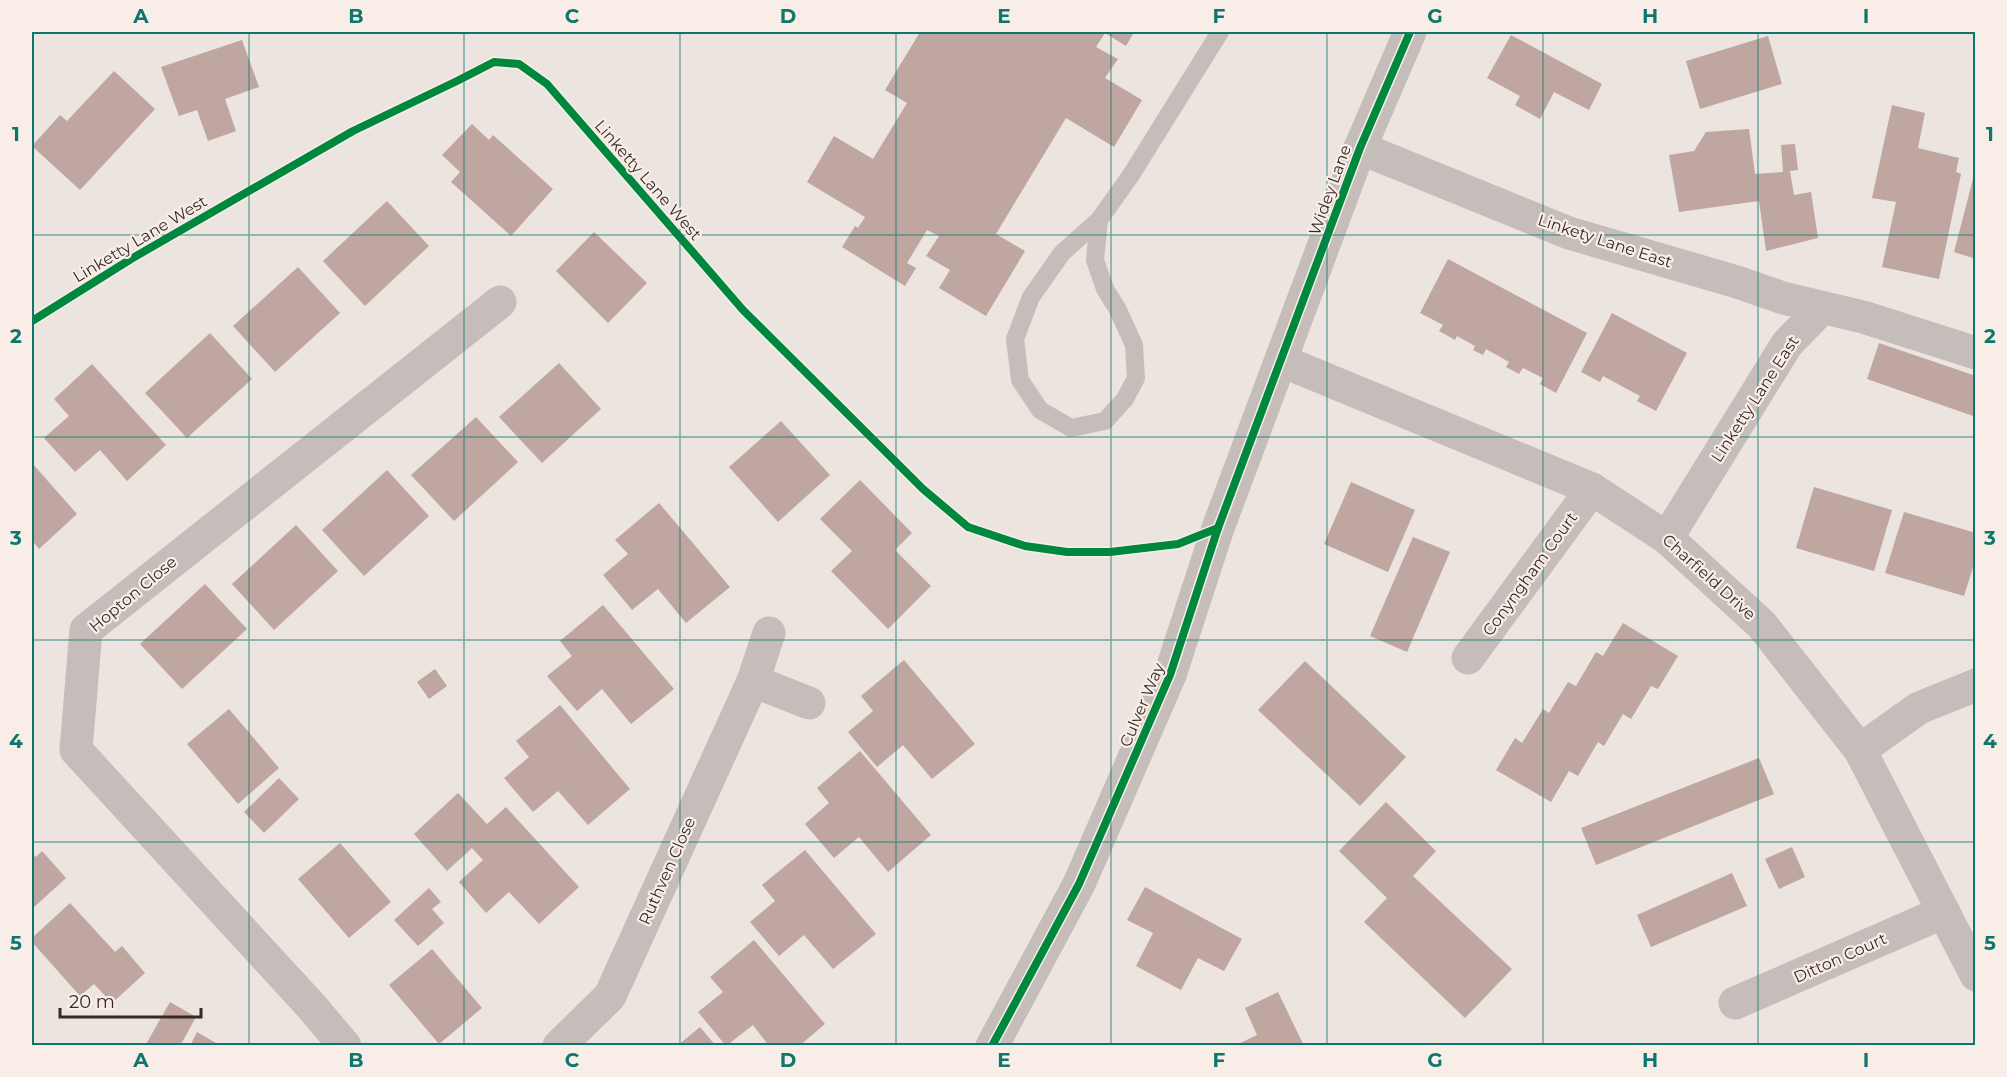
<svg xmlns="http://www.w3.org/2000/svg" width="2007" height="1077" font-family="Montserrat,sans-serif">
  <rect width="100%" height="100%" fill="#ece4df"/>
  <!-- building -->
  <g fill="#bfa6a1">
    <path d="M920,32H1134L1126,46L1105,33L1096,47L1118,59L1105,78L1142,100L1114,147L1066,118L996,234L1025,251L986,316L939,288L950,270L926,256L939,236L927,230L907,263L916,268L905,286L842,247L855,226L858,228L865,217L807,182L834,136L873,159L907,103L885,90Z"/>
    <path d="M1511,35L1602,84L1589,110L1554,92L1540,119L1515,105L1520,96L1487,78Z"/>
    <path d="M1768,36L1782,84L1700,109L1686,61Z"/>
    <path d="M242,40L259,87L225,99L236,131L208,141L197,110L179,116L161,67Z"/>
    <path d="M114,71L155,109L80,190L32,146L60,115L67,121Z"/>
    <path d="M1892,105L1925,113L1918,148L1959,158L1956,172L1961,174L1939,279L1882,267L1896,202L1872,198Z"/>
    <path d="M472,124L489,140L493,135L553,189L511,236L451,182L460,172L442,155Z"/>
    <path d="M1749,129L1755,174L1783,172L1781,145L1795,144L1798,170L1790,171L1794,195L1811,192L1818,238L1766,251L1759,201L1679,212L1669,155L1694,151L1706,132Z"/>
    <path d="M1975,171H1976V259L1954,252Z"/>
    <path d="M387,201L429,246L365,306L323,261Z"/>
    <path d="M594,232L647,283L608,323L556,271Z"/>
    <path d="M1448,259L1587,333L1556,393L1540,384L1543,378L1523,368L1519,374L1506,367L1509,362L1486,349L1483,355L1473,350L1475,346L1457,336L1455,340L1439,331L1443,325L1420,313Z"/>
    <path d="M298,267L340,313L275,372L233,326Z"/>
    <path d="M1612,313L1687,353L1656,411L1637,401L1640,396L1603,376L1600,382L1581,372Z"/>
    <path d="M210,333L252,379L187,438L145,393Z"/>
    <path d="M1879,343L1976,376V417L1867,379Z"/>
    <path d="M559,363L601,409L542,463L499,417Z"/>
    <path d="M92,364L166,445L127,481L100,450L75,472L44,438L69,416L54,399Z"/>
    <path d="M476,417L518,462L454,521L411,475Z"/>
    <path d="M781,421L830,475L778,522L729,467Z"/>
    <path d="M32,463L77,514L39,549L32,540Z"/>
    <path d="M387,470L429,516L364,576L322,530Z"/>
    <path d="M860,480L912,533L895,550L931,586L888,629L831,571L852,551L820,519Z"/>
    <path d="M1351,482L1415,510L1388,572L1324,544Z"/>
    <path d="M1814,487L1892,510L1874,571L1796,548Z"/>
    <path d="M659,503L730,587L686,623L658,589L632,610L603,575L628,554L615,540Z"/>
    <path d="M1904,512L1976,533V558L1964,596L1885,573Z"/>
    <path d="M296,525L338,571L274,630L232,584Z"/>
    <path d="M1413,537L1450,552L1407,652L1370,636Z"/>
    <path d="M205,584L247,629L182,689L140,644Z"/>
    <path d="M603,605L674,689L631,724L602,689L577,711L547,676L572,656L560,641Z"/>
    <path d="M1623,623L1678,656L1658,689L1651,686L1631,719L1623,714L1604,746L1598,742L1578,776L1569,771L1551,802L1496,770L1515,738L1522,743L1543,709L1549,713L1568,682L1576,686L1596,652L1603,656Z"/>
    <path d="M904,660L975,744L932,779L903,745L877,767L848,732L873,711L861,696Z"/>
    <path d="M1305,661L1406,757L1360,806L1258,710Z"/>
    <path d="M435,669L447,686L429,699L417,682Z"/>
    <path d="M560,705L630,789L588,825L558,791L533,812L504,778L529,757L516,741Z"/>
    <path d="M229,709L279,768L238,804L187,744Z"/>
    <path d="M860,751L931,835L888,872L859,837L834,858L805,824L829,803L817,788Z"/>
    <path d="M1759,758L1774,794L1596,865L1581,828Z"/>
    <path d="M279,778L299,799L264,833L244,812Z"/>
    <path d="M458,793L487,824L506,807L579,887L539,924L509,892L486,913L459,882L483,860L472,848L447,871L414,834Z"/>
    <path d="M1386,802L1436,851L1413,876L1512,969L1465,1018L1364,922L1387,898L1339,851Z"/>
    <path d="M340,843L391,902L349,938L298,879Z"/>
    <path d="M1792,847L1805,877L1779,889L1765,859Z"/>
    <path d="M805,850L876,934L833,969L804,935L779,956L750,922L775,901L762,885Z"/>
    <path d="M42,851L66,878L32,909V853L36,857Z"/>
    <path d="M1732,873L1747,906L1651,947L1637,915Z"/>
    <path d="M1145,887L1242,939L1224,971L1198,958L1181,990L1136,966L1153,933L1127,920Z"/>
    <path d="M429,888L441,902L432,909L444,923L418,946L394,920Z"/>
    <path d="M70,903L115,952L122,946L145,973L112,1003L94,984L80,996L32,942V938Z"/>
    <path d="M754,940L825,1024L799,1046H769L753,1025L726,1046L698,1012L723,992L710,977Z"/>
    <path d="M432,949L482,1008L439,1044L389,985Z"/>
    <path d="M1278,992L1304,1046H1234L1257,1035L1245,1008Z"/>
    <path d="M170,1002L196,1017L180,1046H145Z"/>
    <path d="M700,1027L716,1046H677Z"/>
    <path d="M197,1032L221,1046H190Z"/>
  </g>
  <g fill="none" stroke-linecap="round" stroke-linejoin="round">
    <!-- lane -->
    <path stroke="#c5bdb9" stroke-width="18" d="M1099,220L1095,260L1105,289L1118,310L1134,345L1136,378L1125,399L1105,421L1071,428L1040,410L1020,380L1015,339L1031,297L1062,253L1099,220L1131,175L1220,32"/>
    <!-- street -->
    <g stroke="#c5bdb9" stroke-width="33">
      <path d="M1360,148L1569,233L1737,282L1783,298L1863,317L1976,353"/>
      <path d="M1282,361L1592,489L1667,538L1762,625L1860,750L1976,975"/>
      <path d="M1667,538L1787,344L1822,308"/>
      <path d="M1468,658L1592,489"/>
      <path d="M753,681L809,703"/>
      <path d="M1860,750L1919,708L1976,685"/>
      <path d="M1735,1003L1944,912"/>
      <path d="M345,1046L312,1007L76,750L86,630L500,302"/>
      <path d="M559,1046L610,996L753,681L769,633"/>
      <path d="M992,1046L1079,884L1170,675L1218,528L1360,148L1410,32"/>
    </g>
    <defs>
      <g id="cycleway">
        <path d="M32,321L131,259L353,131L457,81L494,62L519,64L547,84L743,310L923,489L968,527L1025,546L1067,552H1110L1178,544L1218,528"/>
        <path d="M992,1046L1079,884L1170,675L1218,528L1360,148L1410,32"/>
      </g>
    </defs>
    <!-- cycleway casing -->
    <use href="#cycleway" stroke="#f9eee7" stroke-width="11"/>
    <!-- cycleway -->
    <use href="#cycleway" stroke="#00873e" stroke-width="8"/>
  </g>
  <!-- grid -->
  <path fill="none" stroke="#0f766e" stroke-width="1.5" stroke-opacity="0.55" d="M249,32V1046M464,32V1046M680,32V1046M896,32V1046M1111,32V1046M1327,32V1046M1543,32V1046M1758,32V1046M32,235H1976M32,437H1976M32,640H1976M32,842H1976"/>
  <g text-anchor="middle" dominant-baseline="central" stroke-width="4.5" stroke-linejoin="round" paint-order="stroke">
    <!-- street labels -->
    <g font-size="16" fill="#352a27" stroke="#f9eee7">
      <text transform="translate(648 180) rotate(49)">Linketty Lane West</text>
      <text transform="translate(1330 190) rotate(-70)">Widey Lane</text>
      <text transform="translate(140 239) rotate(-31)">Linketty Lane West</text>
      <text transform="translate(1605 241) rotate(18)">Linkety Lane East</text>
      <text transform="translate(1755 399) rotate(-57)">Linketty Lane East</text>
      <text transform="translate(1530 574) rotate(-54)">Conyngham Court</text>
      <text transform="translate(1709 577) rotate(42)">Charfield Drive</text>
      <text transform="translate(133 594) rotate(-40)">Hopton Close</text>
      <text transform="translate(1142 705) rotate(-67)">Culver Way</text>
      <text transform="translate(667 871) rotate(-66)">Ruthven Close</text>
      <text transform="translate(1840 958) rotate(-24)">Ditton Court</text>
    </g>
  </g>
  <!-- border -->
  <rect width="2007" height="1077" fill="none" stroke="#f9eee7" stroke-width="66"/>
  <!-- scale -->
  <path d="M60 1008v9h141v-9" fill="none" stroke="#352a27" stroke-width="3"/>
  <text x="69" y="1008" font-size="18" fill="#352a27" stroke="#f9eee7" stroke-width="4.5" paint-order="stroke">20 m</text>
  <rect x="33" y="33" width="1941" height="1011" fill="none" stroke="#0f766e" stroke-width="2"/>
  <g font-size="20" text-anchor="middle" font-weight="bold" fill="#0f766e">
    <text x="141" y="23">A</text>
    <text x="356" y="23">B</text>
    <text x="572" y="23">C</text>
    <text x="788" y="23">D</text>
    <text x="1004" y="23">E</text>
    <text x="1219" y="23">F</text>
    <text x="1435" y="23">G</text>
    <text x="1650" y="23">H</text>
    <text x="1866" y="23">I</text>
    <text x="16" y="141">1</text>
    <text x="1990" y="141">1</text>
    <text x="16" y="343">2</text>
    <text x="1990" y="343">2</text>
    <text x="16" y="545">3</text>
    <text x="1990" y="545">3</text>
    <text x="16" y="748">4</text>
    <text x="1990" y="748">4</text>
    <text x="16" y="950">5</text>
    <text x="1990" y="950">5</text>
    <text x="141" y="1067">A</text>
    <text x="356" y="1067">B</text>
    <text x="572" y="1067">C</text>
    <text x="788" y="1067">D</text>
    <text x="1004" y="1067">E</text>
    <text x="1219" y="1067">F</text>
    <text x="1435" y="1067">G</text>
    <text x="1650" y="1067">H</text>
    <text x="1866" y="1067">I</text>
  </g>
</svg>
